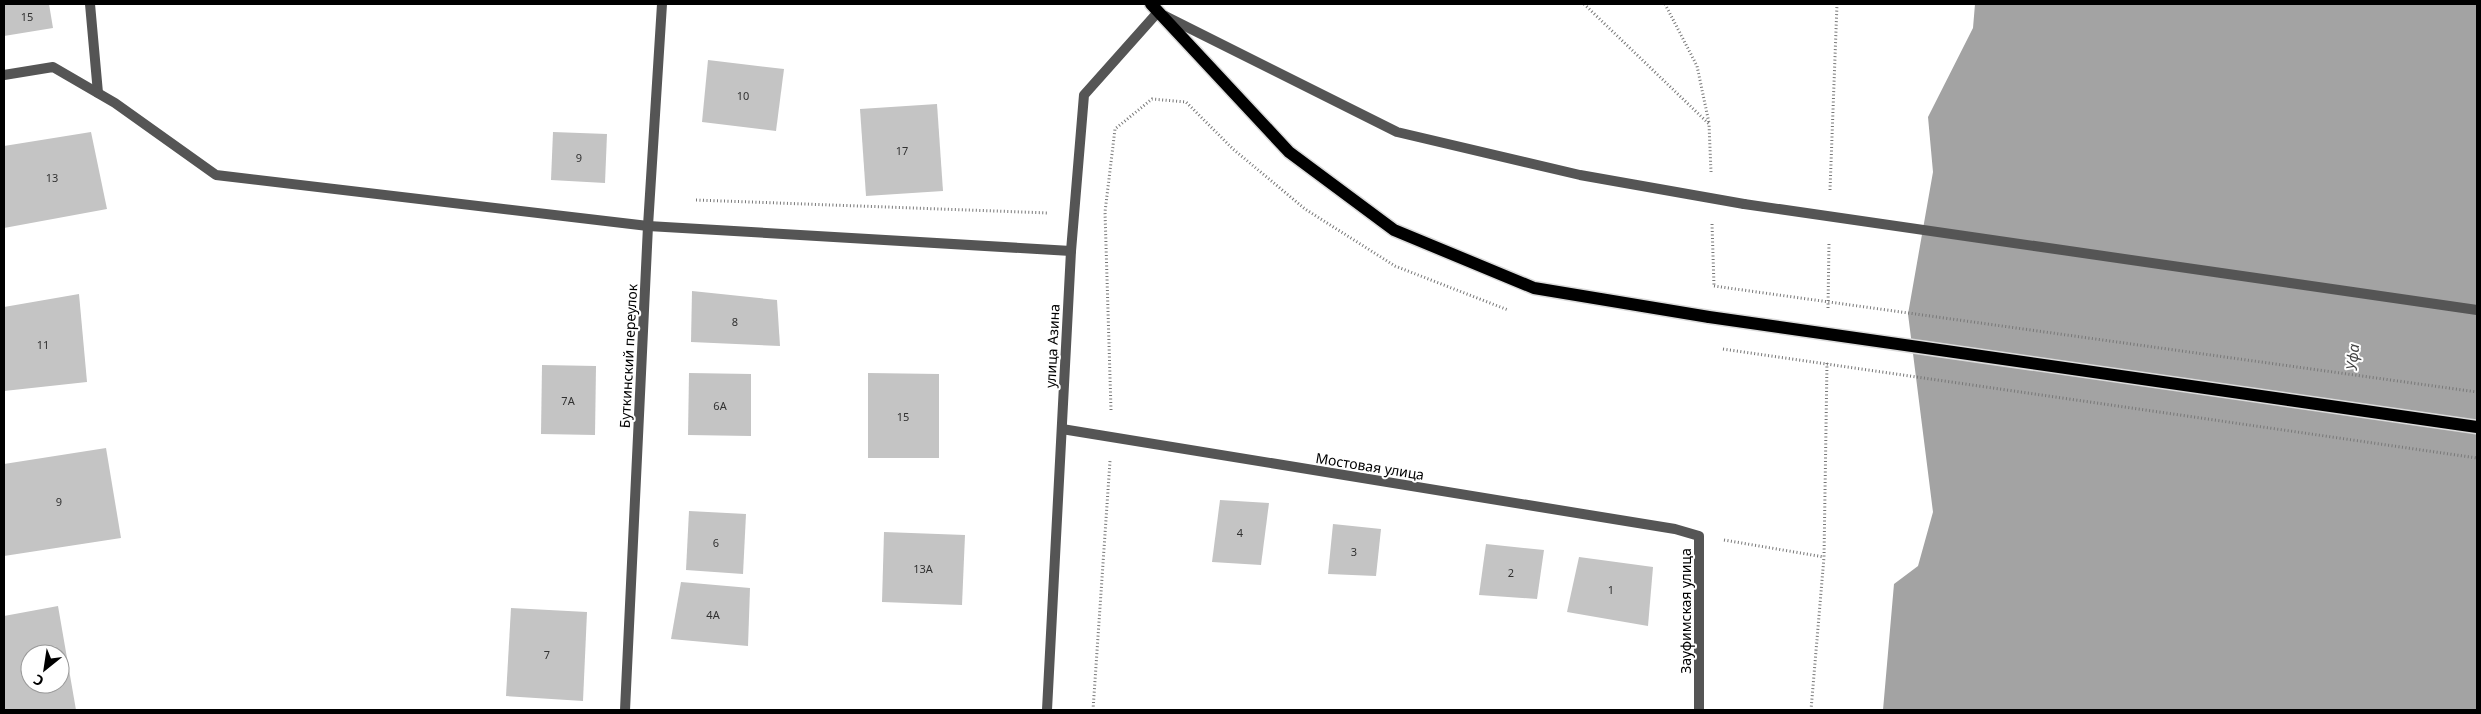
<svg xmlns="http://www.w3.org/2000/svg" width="2481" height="714" font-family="'Noto Sans',sans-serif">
  <rect width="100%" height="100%" fill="#fff"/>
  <!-- water -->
  <path fill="#a3a3a3" d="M1975,4H2477V710H1883L1894,584L1918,566L1933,512L1908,314L1933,172L1928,117L1973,28Z"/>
  <!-- building -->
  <g fill="#c4c4c4" fill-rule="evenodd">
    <path d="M4,4H49L53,28L4,36Z"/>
    <path d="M708,60L784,69L776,131L702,122Z"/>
    <path d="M937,104L943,191L866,196L860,109Z"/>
    <path d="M91,132L107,209L4,228V146Z"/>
    <path d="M553,132L607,134L605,183L551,180Z"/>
    <path d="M692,291L777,300L780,346L691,342Z"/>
    <path d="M79,294L87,382L4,391V307Z"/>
    <path d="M542,365L596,366L595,435L541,434Z"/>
    <path d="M689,373L751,374V436L688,435Z"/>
    <path d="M868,373L939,374V458H868Z"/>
    <path d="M106,448L121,538L4,556V464Z"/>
    <path d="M1220,500L1269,503L1261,565L1212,562Z"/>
    <path d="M689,511L746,514L743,574L686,570Z"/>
    <path d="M1333,524L1381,529L1376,576L1328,574Z"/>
    <path d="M884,532L965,535L962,605L882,602Z"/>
    <path d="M1486,544L1544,550L1537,599L1479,595Z"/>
    <path d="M1579,557L1653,567L1648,626L1567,612Z"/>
    <path d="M681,582L750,588L748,646L671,639Z"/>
    <path d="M58,606L76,710H4V616ZM30,654H60V684H30Z"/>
    <path d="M511,608L587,612L583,701L506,696Z"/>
  </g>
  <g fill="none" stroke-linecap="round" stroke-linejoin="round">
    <defs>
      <path id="primary" d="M1151,4L1289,152L1394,230L1534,288L1709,317"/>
    </defs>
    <!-- primary casing -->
    <use href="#primary" stroke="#dbdbdb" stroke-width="15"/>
    <!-- path -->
    <g stroke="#777" stroke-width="3" stroke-dasharray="1 2.5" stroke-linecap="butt">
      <path d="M1584,4L1709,124L1711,172"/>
      <path d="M1665,4L1697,66L1709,123"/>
      <path d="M1830,190L1837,4"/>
      <path d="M696,200L1049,213"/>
      <path d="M1712,224L1714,286"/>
      <path d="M1828,308L1829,242"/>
      <path d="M1111,410L1105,212L1115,129L1152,99L1186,102L1233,149L1305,209L1395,266L1508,310"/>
      <path d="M1724,540L1824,557"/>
      <path d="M1093,710L1110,461"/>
      <path d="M1811,710L1824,557L1827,362"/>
    </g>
    <!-- service -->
    <g stroke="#555" stroke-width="10">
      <path d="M90,4L98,93"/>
      <path d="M1165,16L1397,132L1580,175L1744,204"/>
      <path d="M4,75L53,67L115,103L216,175L648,226L1071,251"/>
    </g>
    <!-- minor -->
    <g stroke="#555" stroke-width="10">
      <path d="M1062,429L1675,529L1699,536V710"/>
      <path d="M625,710L648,226L662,4"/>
    </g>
    <!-- tertiary -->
    <path stroke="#555" stroke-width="10" d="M1047,710L1071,251L1084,95L1158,12"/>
    <!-- primary -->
    <use href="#primary" stroke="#000" stroke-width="12"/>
    <defs>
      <path id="primary-bridge" d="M1709,317L2477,427"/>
    </defs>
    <!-- primary-bridge casing -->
    <use href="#primary-bridge" stroke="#dbdbdb" stroke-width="15" stroke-linecap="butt"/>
    <!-- path-bridge -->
    <g stroke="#777" stroke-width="3" stroke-dasharray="1 2.5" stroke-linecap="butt">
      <path d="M1714,286L2477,392"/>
      <path d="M1723,349L2477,458"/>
    </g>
    <!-- service-bridge -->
    <path stroke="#555" stroke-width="10" d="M1744,204L2477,310"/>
    <!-- primary-bridge -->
    <use href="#primary-bridge" stroke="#000" stroke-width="12"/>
  </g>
  <g text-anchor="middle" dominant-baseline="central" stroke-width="4" stroke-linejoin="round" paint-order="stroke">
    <!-- number labels -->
    <g font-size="11" fill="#313131">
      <text x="27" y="16">15</text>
      <text x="743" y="95">10</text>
      <text x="902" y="150">17</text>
      <text x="579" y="157">9</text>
      <text x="52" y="177">13</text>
      <text x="735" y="321">8</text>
      <text x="43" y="344">11</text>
      <text x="568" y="400">7А</text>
      <text x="720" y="405">6А</text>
      <text x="903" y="416">15</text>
      <text x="59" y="501">9</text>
      <text x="1240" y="532">4</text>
      <text x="716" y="542">6</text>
      <text x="1354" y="551">3</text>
      <text x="923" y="568">13А</text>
      <text x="1511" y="572">2</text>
      <text x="1611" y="589">1</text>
      <text x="713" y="614">4А</text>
      <text x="547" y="654">7</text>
    </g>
    <!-- street labels -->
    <g font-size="14" fill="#000" stroke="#fff">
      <text transform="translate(1052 346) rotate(-87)">улица Азина</text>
      <text transform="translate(628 356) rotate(-87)">Буткинский переулок</text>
      <text transform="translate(1370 466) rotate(9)">Мостовая улица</text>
      <text transform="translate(1685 611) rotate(-90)">Зауфимская улица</text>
    </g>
    <!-- water labels -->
    <g font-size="15" font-style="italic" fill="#444" stroke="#fff">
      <text transform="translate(2352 357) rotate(-85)">Уфа</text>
    </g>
  </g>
  <!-- border -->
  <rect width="2481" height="714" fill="none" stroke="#000000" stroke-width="10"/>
  <!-- north arrow -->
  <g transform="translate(45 669) rotate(210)"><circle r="24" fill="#ffffff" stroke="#999999"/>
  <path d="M0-4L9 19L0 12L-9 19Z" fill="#000000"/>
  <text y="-8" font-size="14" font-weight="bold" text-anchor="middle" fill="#000000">С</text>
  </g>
</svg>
